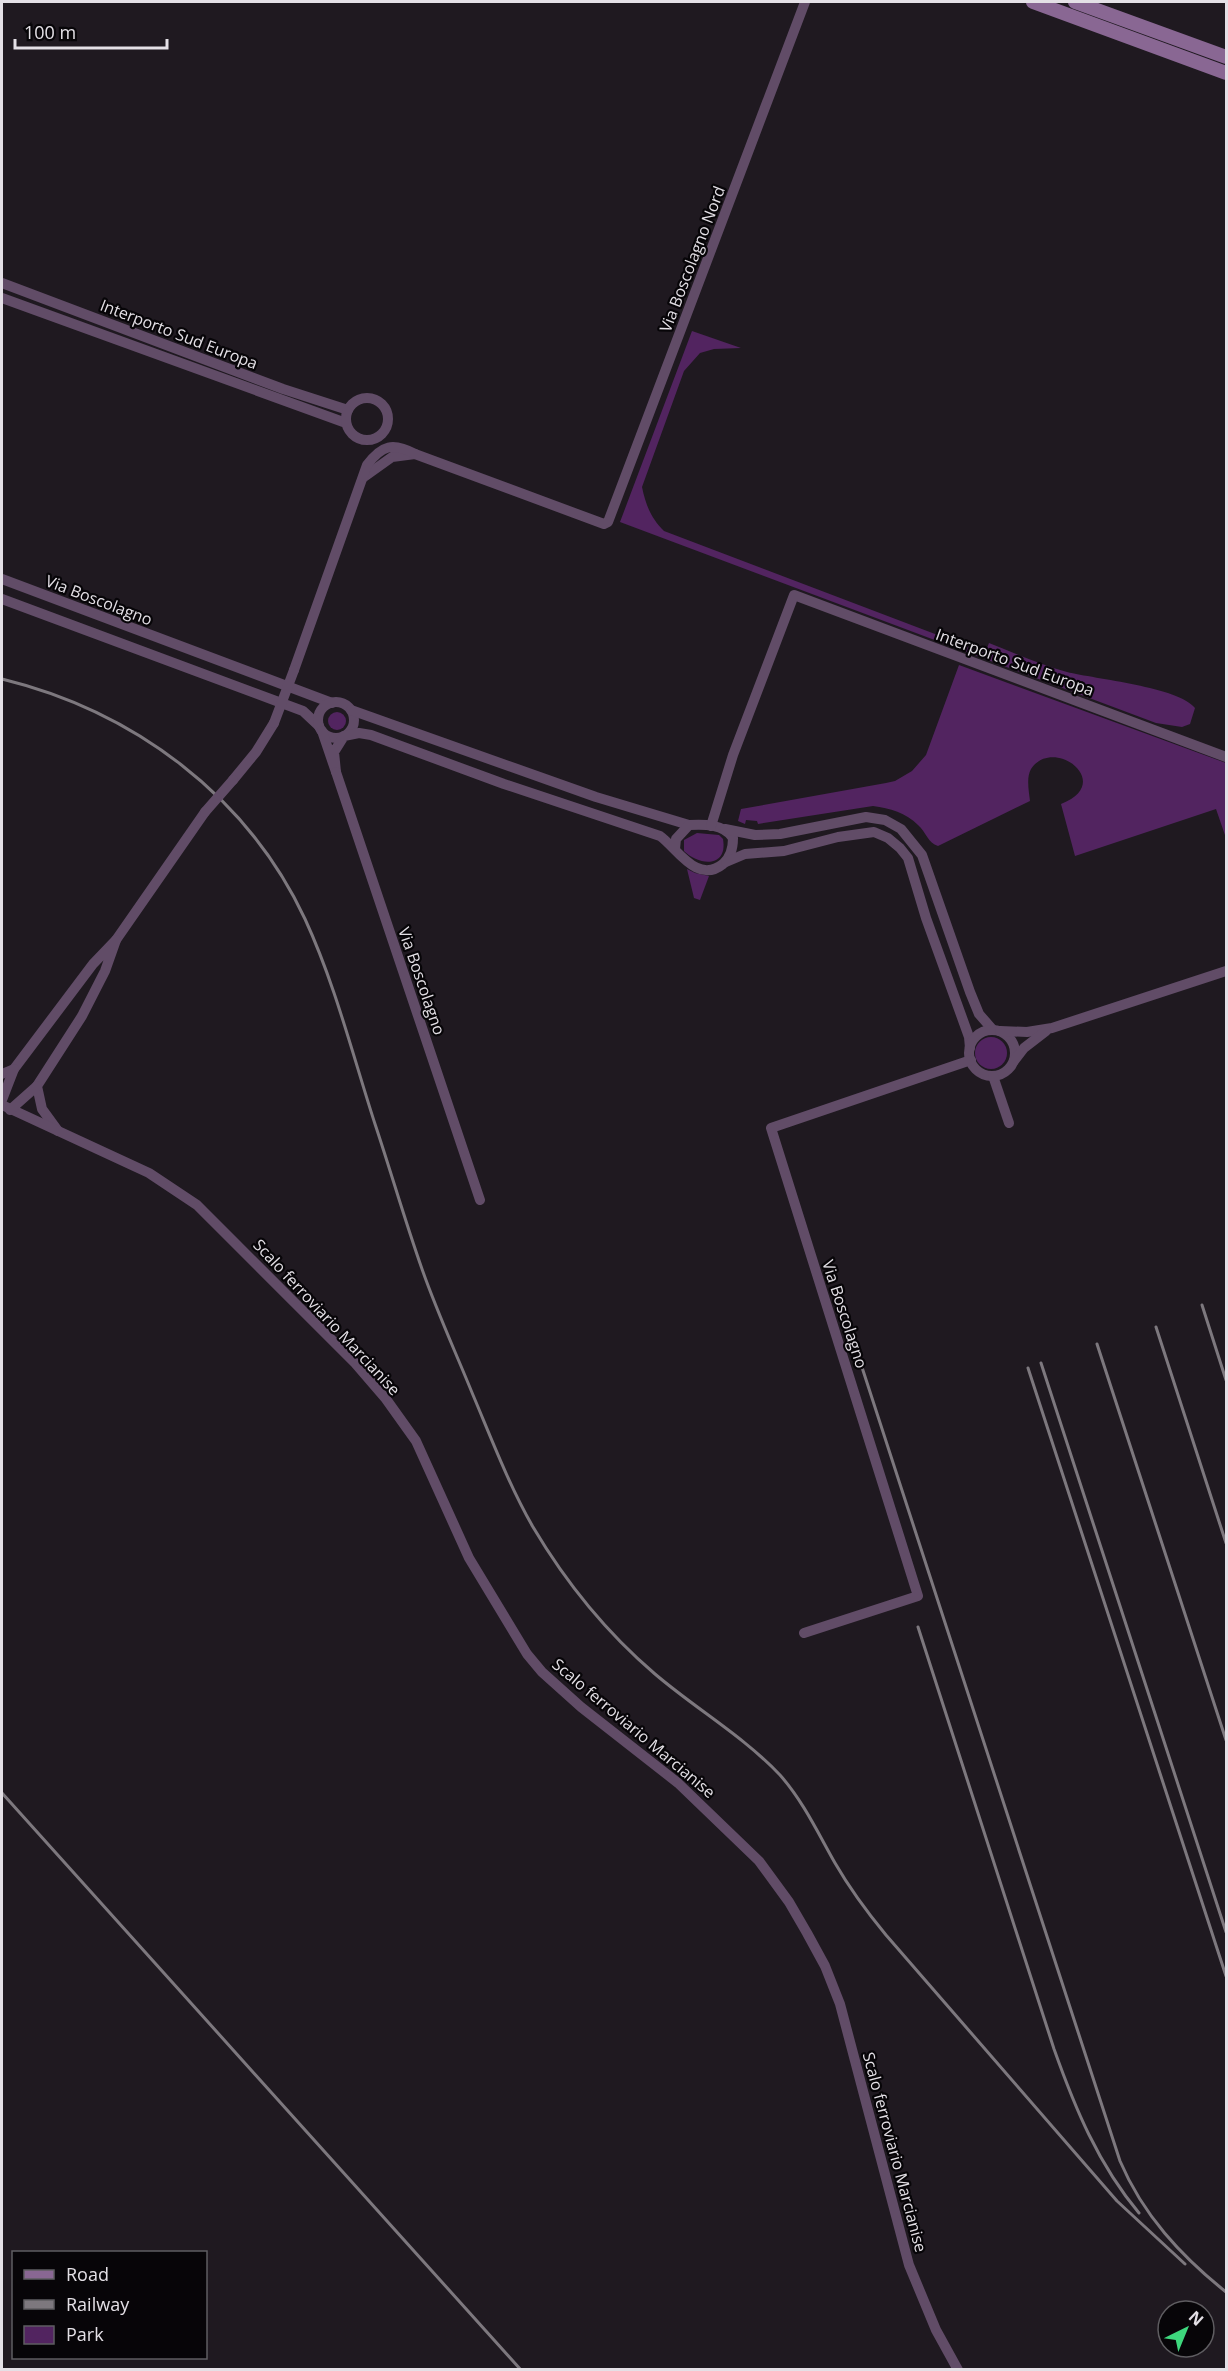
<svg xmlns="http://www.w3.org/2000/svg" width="1228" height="2371" font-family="'Open Sans',sans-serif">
  <rect width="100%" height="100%" fill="#1f1920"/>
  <!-- green -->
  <g fill="#522460">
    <path d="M692,331L741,348L714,349L700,353L684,371L642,487C646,506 651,518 664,531L985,653L989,643C1014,653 1041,665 1067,672C1095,679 1179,687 1195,708L1190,724L1182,727L1156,723L620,522Z"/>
    <path d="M959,665L1226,763V838L1216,809L1075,856L1061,804C1116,783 1053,735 1031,769C1026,778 1029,791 1030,801L938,846C928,843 926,832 918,825C906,813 890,808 873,806L758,824L757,821L746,820L745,824L738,821L741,809L886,783L895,781L912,771L926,755Z"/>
    <circle cx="337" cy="721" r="9"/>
    <path d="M697,833L719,835L723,839C728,868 699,866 684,851V840Z"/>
    <path d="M687,869L695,873L709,876L700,900L694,898Z"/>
    <circle cx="991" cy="1053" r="16"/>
  </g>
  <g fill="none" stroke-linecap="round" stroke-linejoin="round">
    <!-- street -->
    <g stroke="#614c67" stroke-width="10">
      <path d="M2,283L283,389L348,410"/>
      <path d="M2,298L346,423"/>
      <circle cx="367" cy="419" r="21"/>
      <path d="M364,477L392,457L415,454"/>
      <path d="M2,579L332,703"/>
      <path d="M2,599L303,711L319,726"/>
      <path d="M294,670L367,465C382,445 393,442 415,454L604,524L608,522L805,2"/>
      <circle cx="336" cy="720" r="18"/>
      <path d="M351,710L596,797L689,825"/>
      <path d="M322,731L336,772L334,752L344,736L359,733L371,735L504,784L660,836C677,848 697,885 723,864C731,857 733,848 733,838C724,824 704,824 689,825L676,839L675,849"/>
      <path d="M336,772L480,1200"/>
      <path d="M233,780L256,752L274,723"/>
      <path d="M711,826L733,755L794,595L1226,757"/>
      <path d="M725,829L755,835L780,834L866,817L885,820L901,829L922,855L970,992L979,1014L993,1030"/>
      <path d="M726,862L745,854L784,851L838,837L874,832L888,838L900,848L908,858L926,918L969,1037L970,1048"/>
      <path d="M116,940L205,812"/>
      <circle cx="992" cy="1053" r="23"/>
      <path d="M1000,1031L1027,1032L1052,1028L1226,971"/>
      <path d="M1014,1061L1024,1048L1046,1031"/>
      <path d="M2,1074L14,1069L93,964L116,940L105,971L82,1016L37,1086L42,1109L58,1131"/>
      <path d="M993,1076L1009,1123"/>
      <path d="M2,1100L14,1069"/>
      <path d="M2,1105L149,1173L197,1205L355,1363L386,1399L416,1441L469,1558L527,1654L542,1672L581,1707L678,1783L759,1861L789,1902L807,1933L825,1966L840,2004L909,2265L936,2330L958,2370"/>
      <path d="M10,1110L37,1086"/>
      <path d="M804,1633L918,1596L771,1128L971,1060"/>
    </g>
    <!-- secondary -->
    <g stroke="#896793" stroke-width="14">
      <path d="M1033,2L1226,73"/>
      <path d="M1075,2L1226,57"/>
    </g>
    <!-- rail -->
    <g stroke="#7d787e" stroke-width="3">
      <path d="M2,679C133,711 247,795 305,919C335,984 353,1056 375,1124C391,1172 405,1221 422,1269C437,1312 456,1353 473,1395C492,1440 509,1485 533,1527C565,1581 607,1633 655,1674C696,1709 743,1736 780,1775C803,1801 818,1833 835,1863C850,1889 867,1912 886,1935L1117,2201L1185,2264"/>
      <path d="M1202,1305L1226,1380"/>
      <path d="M1156,1327L1226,1543"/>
      <path d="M1097,1344L1226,1740"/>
      <path d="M858,1355L1120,2161C1143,2215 1181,2256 1226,2292"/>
      <path d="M1041,1363L1226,1932"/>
      <path d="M1028,1368L1226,1976"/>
      <path d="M918,1627L1054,2049C1075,2108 1098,2164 1139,2213"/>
      <path d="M2,1793L521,2370"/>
    </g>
    <!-- street-bridge -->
    <g stroke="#614c67" stroke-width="10">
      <path d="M274,723L294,670"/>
      <path d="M205,812L233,780"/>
    </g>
  </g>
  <g text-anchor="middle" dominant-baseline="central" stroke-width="4.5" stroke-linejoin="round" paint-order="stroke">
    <!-- street labels -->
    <g font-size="16" fill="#e4e0e6" stroke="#070508">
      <text transform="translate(692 259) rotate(-69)">Via Boscolagno Nord</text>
      <text transform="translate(179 334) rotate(21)">Interporto Sud Europa</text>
      <text transform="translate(99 600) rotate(21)">Via Boscolagno</text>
      <text transform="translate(1015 662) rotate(20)">Interporto Sud Europa</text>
      <text transform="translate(422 981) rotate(71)">Via Boscolagno</text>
      <text transform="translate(845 1314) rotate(72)">Via Boscolagno</text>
      <text transform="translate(327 1317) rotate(47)">Scalo ferroviario Marcianise</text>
      <text transform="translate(634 1728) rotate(40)">Scalo ferroviario Marcianise</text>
      <text transform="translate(895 2152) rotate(75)">Scalo ferroviario Marcianise</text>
    </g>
  </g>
  <!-- border -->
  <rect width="1228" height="2371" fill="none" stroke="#e4e0e6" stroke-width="6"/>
  <!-- legend -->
  <rect x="12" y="2251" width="195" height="108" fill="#070508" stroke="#5f5d61" stroke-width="1.5"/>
  <rect x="24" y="2270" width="30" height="9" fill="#896793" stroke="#5f5d61" stroke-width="1.5"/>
  <text x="66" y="2281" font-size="18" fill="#e4e0e6">Road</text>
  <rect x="24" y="2300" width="30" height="9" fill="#7d787e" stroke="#5f5d61" stroke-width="1.5"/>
  <text x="66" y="2311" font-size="18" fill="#e4e0e6">Railway</text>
  <rect x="24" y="2326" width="30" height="18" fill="#522460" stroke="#5f5d61" stroke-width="1.5"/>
  <text x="66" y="2341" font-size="18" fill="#e4e0e6">Park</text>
  <!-- north arrow -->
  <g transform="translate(1186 2329) rotate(43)"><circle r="28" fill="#070508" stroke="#5f5d61" stroke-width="1.5"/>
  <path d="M0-4.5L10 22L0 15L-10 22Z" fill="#3ed77d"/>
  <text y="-9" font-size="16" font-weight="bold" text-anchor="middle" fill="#e4e0e6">N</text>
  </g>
  <!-- scale -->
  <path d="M15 39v9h152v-9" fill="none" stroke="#e4e0e6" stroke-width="3"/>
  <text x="24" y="39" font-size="18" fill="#e4e0e6" stroke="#070508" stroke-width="4.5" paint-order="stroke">100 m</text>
</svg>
